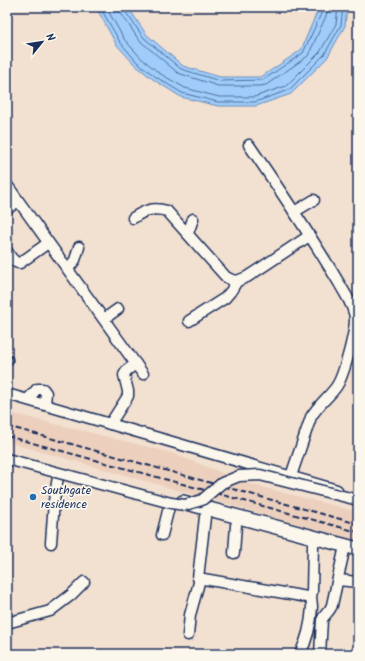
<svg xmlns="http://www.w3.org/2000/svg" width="365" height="661" font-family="Kalam,sans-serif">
  <rect width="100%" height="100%" fill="#f2e0d0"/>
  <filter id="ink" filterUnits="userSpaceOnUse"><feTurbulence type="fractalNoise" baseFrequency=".025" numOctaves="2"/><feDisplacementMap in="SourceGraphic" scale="8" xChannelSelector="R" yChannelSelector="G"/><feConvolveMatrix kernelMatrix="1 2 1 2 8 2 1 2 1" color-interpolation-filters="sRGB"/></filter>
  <g filter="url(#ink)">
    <!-- built -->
    <path fill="#ecd0bd" d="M7,412L172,453L250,484L358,512V541L7,442Z"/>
    <!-- water -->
    <path fill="#9fccfa" stroke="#6a8dbc" d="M96,7H128L146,34L183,66L220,77H261L301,50L319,7H347L345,26L327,58L291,94L256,106H218L181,97L154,80L135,65L116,44Z"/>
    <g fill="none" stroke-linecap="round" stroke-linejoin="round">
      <!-- shore -->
      <g stroke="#506e9c" stroke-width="1">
        <path d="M100,7L120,42L137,62L156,77L182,93L218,102H255L289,90L324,55L341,25L343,7"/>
        <path d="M106,7L124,39L141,58L159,73L185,88L219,97H254L286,86L320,52L336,24L338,7"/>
        <path d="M120,7L121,13L139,40L178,73L218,86H260L266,85L308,56L326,16L328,7"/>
        <path d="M125,7V11L143,37L181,69L220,81L263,80L303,53L321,14L323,7"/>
      </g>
      <defs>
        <g id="minor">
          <path d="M249,145C280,190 311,236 339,283C345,294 355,307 355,319C355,333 344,376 336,387C328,398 318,405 311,417L291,476"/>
          <path d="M7,185L143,374"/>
          <path d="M7,209L18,201"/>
          <path d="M294,212L314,200"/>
          <path d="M133,218C145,210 153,207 167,211L226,277L232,280L237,281L247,277L309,236"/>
          <path d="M188,233L193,219"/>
          <path d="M7,251C10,256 13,263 20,263L48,243"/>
          <path d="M68,269L75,260L79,247"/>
          <path d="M104,319L118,309"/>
          <path d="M189,321L225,298L231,291L237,281"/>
          <path d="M7,361V360"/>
          <path d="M7,394L337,490"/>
          <path d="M28,399L37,389H43L46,393L45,404"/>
          <path d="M110,424L128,396V391L124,375L127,370L136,364"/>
          <path d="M205,517L198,578L307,597L310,596"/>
          <path d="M162,535L169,507"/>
          <path d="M51,543L54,501L58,477"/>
          <path d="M234,553L236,525"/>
          <path d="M338,580L358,582"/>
          <path d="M7,623L50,611L71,595L84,582"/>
          <path d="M188,635L190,615L200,579"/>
          <path d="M300,654C307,640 311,624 312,607C312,602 310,597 312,592L313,545"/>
          <path d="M320,654L322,620C324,614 330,612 332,605L345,546"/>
        </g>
        <path id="major" d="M183,502L358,549"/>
      </defs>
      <!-- minor casing -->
      <use href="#minor" stroke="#1b2f5e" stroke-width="13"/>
      <!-- major casing -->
      <use href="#major" stroke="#1b2f5e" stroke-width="16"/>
      <!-- minor -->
      <use href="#minor" stroke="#fbf7ec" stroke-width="10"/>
      <!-- major -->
      <use href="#major" stroke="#fbf7ec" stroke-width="13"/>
      <!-- rail -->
      <g stroke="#1b2f5e" stroke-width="2" stroke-dasharray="6 3" stroke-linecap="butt">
        <path d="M7,426L358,524"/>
        <path d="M7,436L358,532"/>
      </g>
      <defs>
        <path id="minor-bridge" d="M7,459L171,503L185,505L202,500L222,483L239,476L260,475L358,500"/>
      </defs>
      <!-- minor-bridge casing -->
      <use href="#minor-bridge" stroke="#1b2f5e" stroke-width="13" stroke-linecap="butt"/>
      <!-- minor-bridge -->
      <use href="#minor-bridge" stroke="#fbf7ec" stroke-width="10"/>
    </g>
  </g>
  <!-- markers -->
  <circle fill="#1f6fb2" stroke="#fbf7ec" stroke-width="1.5" cx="33" cy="497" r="4"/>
  <g text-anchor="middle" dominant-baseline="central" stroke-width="3.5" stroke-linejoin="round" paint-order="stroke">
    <!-- poi labels -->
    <g font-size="12" fill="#1b2f5e" stroke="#fbf7ec" text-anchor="start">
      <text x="41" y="490">Southgate<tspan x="41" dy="14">residence</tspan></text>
    </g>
  </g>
  <!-- margin -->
  <rect width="365" height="661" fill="none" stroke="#fbf7ec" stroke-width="24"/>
  <rect x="12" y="12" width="341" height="637" fill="none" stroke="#1b2f5e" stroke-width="1.5" filter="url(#ink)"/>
  <!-- north arrow -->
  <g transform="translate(42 42) rotate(60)" stroke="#fbf7ec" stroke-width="3" paint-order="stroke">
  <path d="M0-3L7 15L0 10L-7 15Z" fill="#1b2f5e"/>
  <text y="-6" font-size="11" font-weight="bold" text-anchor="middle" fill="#1b2f5e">N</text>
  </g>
</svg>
